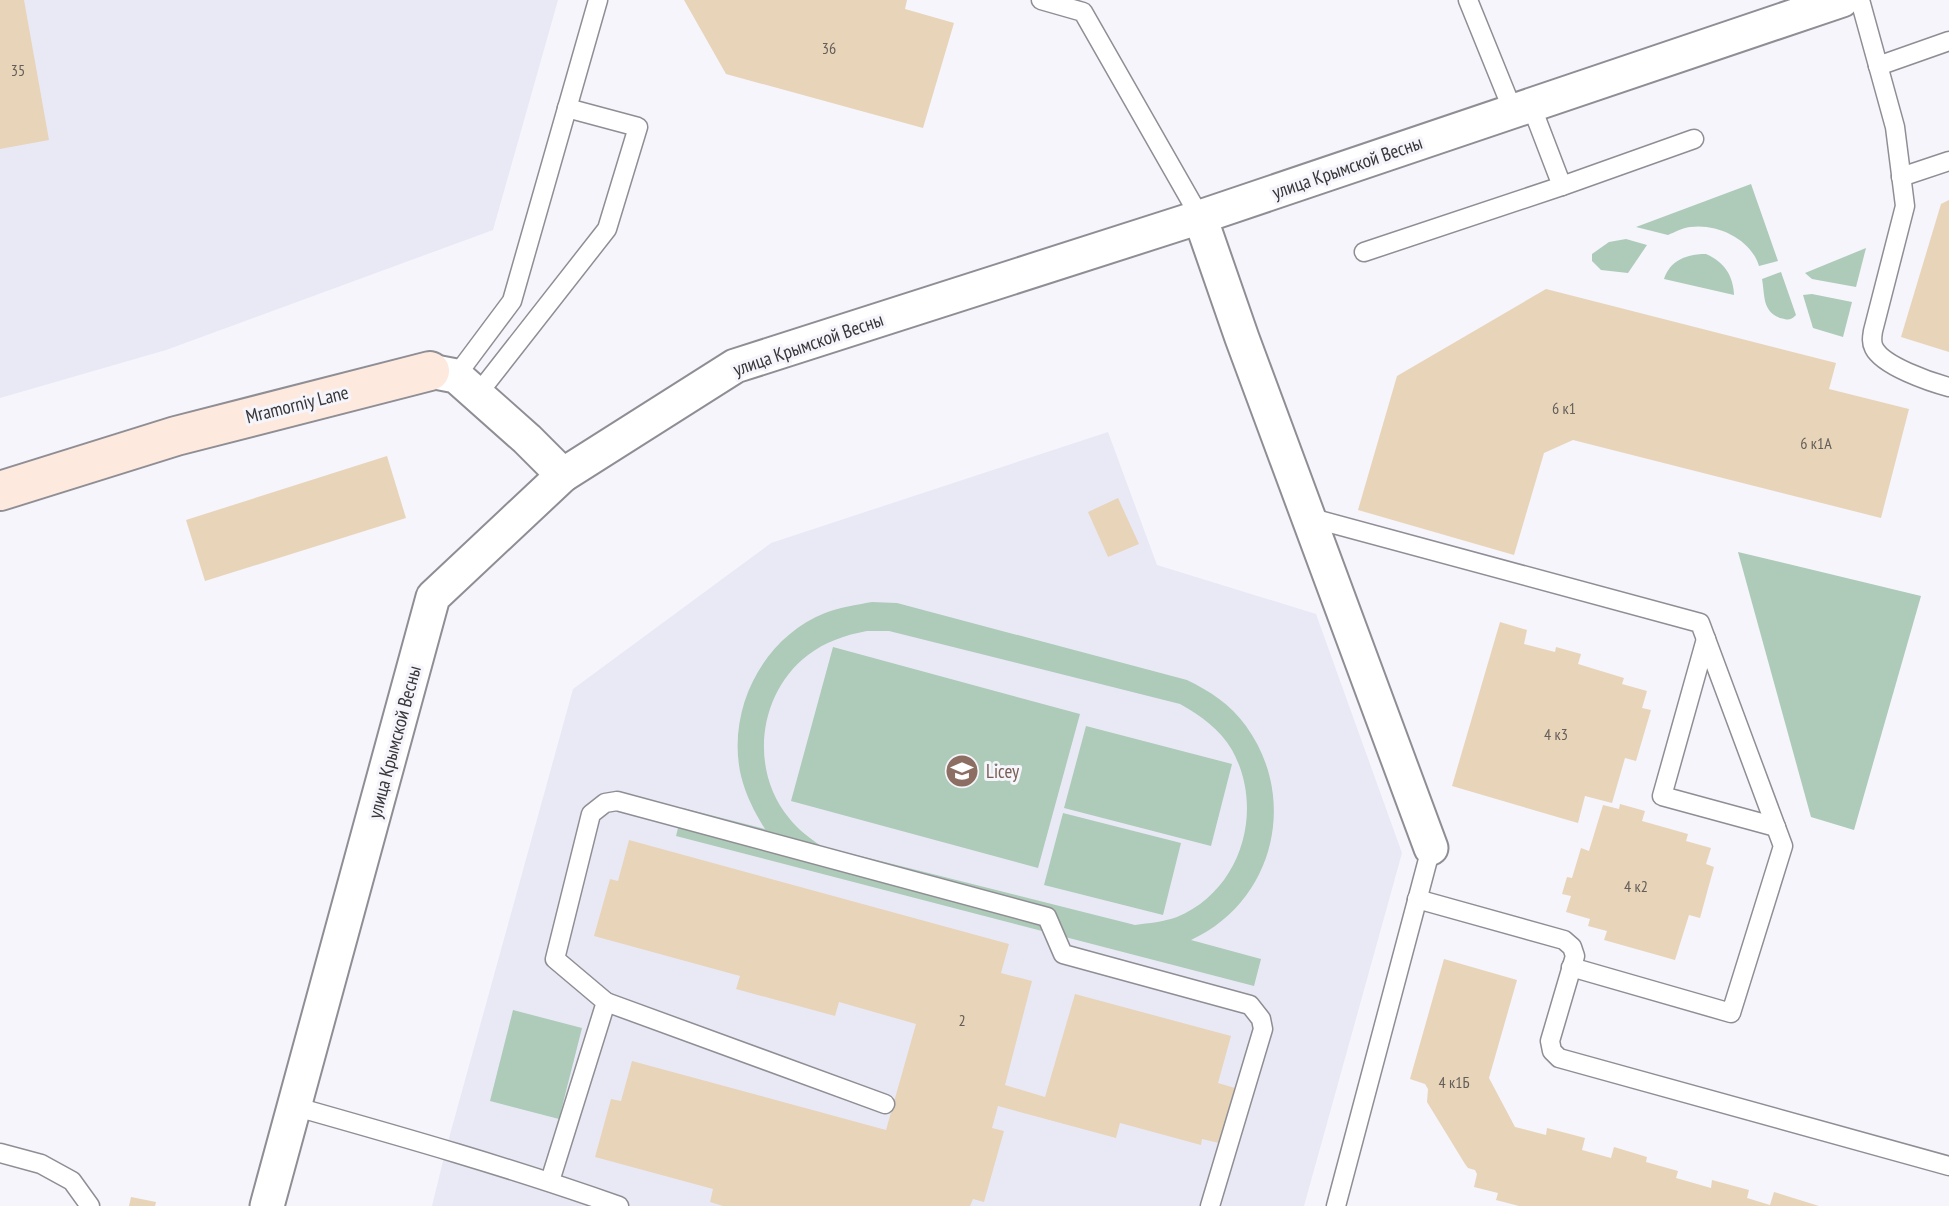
<svg xmlns="http://www.w3.org/2000/svg" width="1949" height="1206" font-family="'PT Sans Narrow',sans-serif">
  <rect width="100%" height="100%" fill="#f5f5fb"/>
  <!-- built -->
  <g fill="#e9e9f6">
    <path d="M0,0H558L493,230L166,350L0,398Z"/>
    <path d="M1108,432L1157,565L1316,614L1402,853L1304,1206H432L446,1149L573,689L771,543Z"/>
  </g>
  <!-- green -->
  <g fill="#adcbb8" fill-rule="evenodd">
    <path d="M1751,184L1778,261L1759,266C1751,239 1717,223 1690,227C1682,228 1675,232 1668,235L1636,227Z"/>
    <path d="M1626,239L1647,245L1628,273L1601,270L1592,261V254L1609,242Z"/>
    <path d="M1866,248L1856,287L1812,279L1805,273Z"/>
    <path d="M1706,254C1724,262 1733,275 1734,295L1664,279C1670,260 1687,254 1706,254Z"/>
    <path d="M1781,272L1796,315C1790,321 1788,320 1780,318C1762,311 1765,295 1762,279Z"/>
    <path d="M1812,294L1852,302L1843,337L1813,328L1803,295Z"/>
    <path d="M1738,552L1921,596L1854,830L1811,817Z"/>
    <path d="M872,602L897,603L1187,680C1210,691 1231,705 1246,726C1299,799 1274,902 1191,940L1261,959L1254,986L676,836L683,808L765,829C755,813 746,796 741,776C726,711 762,638 825,613C840,607 856,605 872,602ZM867,631H889L1180,704C1201,716 1220,729 1232,750C1265,809 1242,890 1177,917C1163,922 1149,923 1135,925L821,846C810,838 798,830 789,818C749,770 758,693 808,655C825,642 845,635 867,631Z"/>
    <path d="M833,647L1080,714L1038,868L791,801Z"/>
    <path d="M1086,726L1232,764L1211,846L1064,808Z"/>
    <path d="M1063,813L1181,843L1163,915L1044,885Z"/>
    <path d="M513,1010L582,1028L559,1119L490,1101Z"/>
  </g>
  <!-- building -->
  <g fill="#e8d4b9">
    <path d="M0,0H24L49,140L0,149Z"/>
    <path d="M684,0H907L905,9L954,23L923,128L726,74Z"/>
    <path d="M1949,200V352L1901,337L1941,204Z"/>
    <path d="M1546,289L1836,363L1829,389L1909,409L1881,518L1573,440L1544,453L1514,555L1358,510L1397,376Z"/>
    <path d="M387,456L406,518L205,581L186,520Z"/>
    <path d="M1118,498L1139,544L1108,557L1088,512Z"/>
    <path d="M1500,622L1527,630L1524,644L1555,652L1556,647L1581,654L1578,664L1624,678L1622,684L1647,691L1642,708L1651,710L1636,761L1625,758L1612,803L1585,796L1578,823L1452,786Z"/>
    <path d="M1620,804L1645,811L1642,821L1688,834L1686,841L1711,848L1706,864L1714,867L1700,918L1689,915L1675,960L1604,940L1607,931L1588,926L1590,919L1566,912L1571,896L1562,894L1567,877L1572,878L1581,848L1589,851L1603,805L1619,809Z"/>
    <path d="M629,840L1009,944L1001,973L1032,981L1005,1085L1045,1097L1075,994L1231,1036L1218,1083L1235,1088L1219,1143L1202,1139L1201,1145L1120,1123L1116,1138L998,1106L992,1128L1004,1131L984,1202L973,1199L970,1206H723L710,1202L713,1189L595,1157L611,1099L621,1101L632,1061L886,1130L916,1024L839,1002L835,1016L736,989L740,976L594,936L610,879L618,881Z"/>
    <path d="M1444,959L1517,980L1489,1078L1515,1127L1546,1135L1547,1128L1585,1138L1582,1150L1611,1158L1614,1147L1647,1157L1646,1162L1678,1171L1676,1178L1711,1188L1712,1180L1749,1190L1747,1198L1770,1205L1774,1192L1819,1206H1519L1496,1200L1498,1193L1474,1187L1477,1174L1475,1170L1468,1168L1465,1164L1427,1102L1428,1089L1425,1084L1410,1079Z"/>
    <path d="M131,1197L156,1202L155,1206H129Z"/>
  </g>
  <g fill="none" stroke-linecap="round" stroke-linejoin="round">
    <defs>
      <g id="lane">
        <path d="M1041,0L1083,12L1200,217"/>
        <path d="M1468,0L1513,111"/>
        <path d="M1860,0L1895,127L1905,206L1873,331C1872,337 1871,342 1874,348C1883,366 1930,382 1949,387"/>
        <path d="M1878,66L1949,41"/>
        <path d="M1531,105L1562,186L1694,139"/>
        <path d="M1901,177L1949,161"/>
        <path d="M1364,252L1562,186"/>
        <path d="M456,376L512,301L598,0"/>
        <path d="M477,395L607,229L638,127L567,108"/>
        <path d="M1308,517L1700,623L1783,846L1731,1013L1571,967"/>
        <path d="M1706,639L1662,796L1776,827"/>
        <path d="M1417,899L1564,940L1572,947L1575,956L1550,1041L1552,1051L1559,1058L1949,1166"/>
        <path d="M606,1002L885,1104"/>
        <path d="M293,1106C403,1137 512,1168 619,1206"/>
        <path d="M0,1153L41,1164L72,1181L90,1206"/>
        <path d="M550,1181L606,1002L555,959L591,814L605,803L617,801L1047,917L1063,954L1250,1005L1261,1019L1263,1029L1210,1206"/>
        <path d="M1336,1206L1431,848"/>
      </g>
      <g id="street">
        <path d="M1200,217L1242,338L1431,848"/>
        <path d="M430,371L456,376L527,439L563,475"/>
        <path d="M267,1206L433,597L563,475L735,366L1200,217L1842,0"/>
      </g>
      <path id="secondary" d="M0,491L176,436L430,371"/>
    </defs>
    <!-- lane casing -->
    <use href="#lane" stroke="#8e8e94" stroke-width="21"/>
    <!-- street casing -->
    <use href="#street" stroke="#8e8e94" stroke-width="37"/>
    <!-- secondary casing -->
    <use href="#secondary" stroke="#8e8e94" stroke-width="42"/>
    <!-- lane -->
    <use href="#lane" stroke="#fff" stroke-width="18"/>
    <!-- street -->
    <use href="#street" stroke="#fff" stroke-width="33"/>
    <!-- secondary -->
    <use href="#secondary" stroke="#fee9de" stroke-width="38"/>
  </g>
  <!-- icons -->
  <defs>
    <symbol id="school-disc" viewBox="-11 -11 22 22"><circle r="9.5" fill="#8d6e63" stroke="#f5f5fb"/><path d="M0-5L7-2L0 1L-7-2ZM-4 1L0 2.5L4 1V4Q0 6-4 4Z" fill="#fff"/></symbol>
  </defs>
  <g fill-rule="evenodd">
    <use href="#school-disc" x="943" y="752" width="38" height="38"/>
  </g>
  <g text-anchor="middle" dominant-baseline="central" stroke-width="6" stroke-linejoin="round" paint-order="stroke">
    <!-- number labels -->
    <g font-size="16" fill="#635e59">
      <text x="829" y="48">36</text>
      <text x="18" y="70">35</text>
      <text x="1564" y="408">6 к1</text>
      <text x="1816" y="443">6 к1А</text>
      <text x="1556" y="734">4 к3</text>
      <text x="1636" y="886">4 к2</text>
      <text x="962" y="1020">2</text>
      <text x="1454" y="1082">4 к1Б</text>
    </g>
    <!-- street labels -->
    <g font-size="19" fill="#373739" stroke="#f5f5fb">
      <text transform="translate(1347 167) rotate(-19)">улица Крымской Весны</text>
      <text transform="translate(808 344) rotate(-19)">улица Крымской Весны</text>
      <text transform="translate(297 404) rotate(-14)">Mramorniy Lane</text>
      <text transform="translate(394 742) rotate(-75)">улица Крымской Весны</text>
    </g>
    <!-- education labels -->
    <g font-size="19" fill="#785e54" stroke="#f5f5fb" text-anchor="start">
      <text x="986" y="771">Licey</text>
    </g>
  </g>
</svg>
